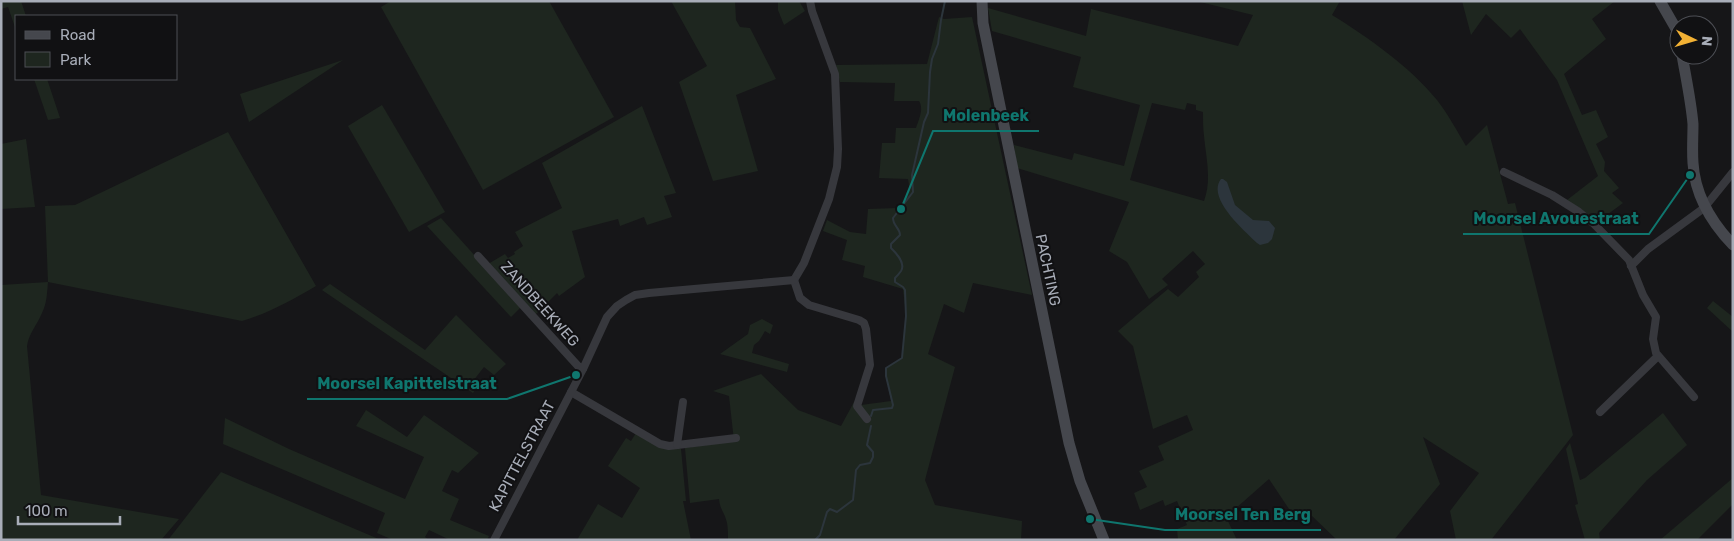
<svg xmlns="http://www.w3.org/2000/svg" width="1734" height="541" font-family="Rubik,sans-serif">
  <rect width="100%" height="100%" fill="#161618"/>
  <!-- green -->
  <g fill="#1e261f" fill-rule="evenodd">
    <path d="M1,1H21L26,16H16V30L8,7L1,9Z"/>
    <path d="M391,1H549L614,117L483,190L381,7Z"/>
    <path d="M671,1H735L736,20L740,27L750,28L776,79L736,95L758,171L713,181L679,82L707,66Z"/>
    <path d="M778,1H799L805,11L784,25L778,10Z"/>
    <path d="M1196,1H1340L1332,15C1369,38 1409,66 1437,100C1448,114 1457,131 1466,146L1487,125L1508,204L1515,203L1573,435L1491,540H1456L1450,511L1479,473L1423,437L1440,484L1394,540H1337L1312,516L1291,512L1269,479L1226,517L1237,540H1178L1177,529L1187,525L1177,501L1165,506L1163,500L1140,510L1134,493L1147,487L1139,471L1164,460L1158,446L1193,430L1187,415L1153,429L1133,346L1118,331L1168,289L1178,297L1199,277L1196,272L1205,264L1193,251L1162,279L1168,285L1149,299L1127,262L1109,251L1129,202L1017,168L1014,145L1072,160L1074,153L1124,166L1140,105L1073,87L1081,57L992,31L988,8L1086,36L1091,9L1238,46L1253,15ZM1152,103L1185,110L1187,103L1196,105V110L1203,112C1203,120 1203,128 1204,136C1206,158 1212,179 1204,201L1130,180Z"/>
    <path d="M1462,1H1615L1592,19L1606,39L1564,74L1582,115L1596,110L1608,137L1596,144L1605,162L1604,171L1619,188L1612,193L1623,203L1596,223L1567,200L1598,176L1557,80L1520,29L1511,38L1486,14L1471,35Z"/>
    <path d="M939,17L944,19L972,17L1032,295L973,283L964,313L944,304L928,354L955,367L925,480L935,505L1022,521L1021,540H728C728,534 728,528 727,523C725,513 720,510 719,499L690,503L685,448L734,441L729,396L713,391L761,374L798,410L841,426L854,402L861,405L891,401L886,376V368L902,358L906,316L903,289L863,277L865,266L842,260L847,240L823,231L827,220L850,232L866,234L868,209L898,208C907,199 911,192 908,179L879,178L882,143H895L896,128H916C919,119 924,109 919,101H894L895,83L840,82L836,65L927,64Z"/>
    <path d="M343,60L249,122L240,94Z"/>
    <path d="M34,79H47L60,118L48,120Z"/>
    <path d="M382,105L445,212L409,232L348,126Z"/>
    <path d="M642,106L676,193L664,196L672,217L647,225L644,217L620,226L618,219L572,231L585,277L559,296L557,293L535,315L488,264L505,254L508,258L515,254L514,252L523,246L515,232L562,208L542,163Z"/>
    <path d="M228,132L316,286C292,300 269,313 242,321L48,282C47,293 47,303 42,313C37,325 29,333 27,346L41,495L179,519L161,540H1V285L48,282L45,206L75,205Z"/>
    <path d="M26,139L35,207L1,209V144Z"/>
    <path d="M441,218L521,307L511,317L427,226Z"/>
    <path d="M330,284L425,350L456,315L506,364L494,375L484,367L473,381L478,385L473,393L322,290Z"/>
    <path d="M1713,301L1733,317V332L1707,308Z"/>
    <path d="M762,319L773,325L770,334L765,331L759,341L754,345L752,353L789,364L787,372L720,354L748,334L750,325Z"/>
    <path d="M366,410L407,437L424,415L479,453L458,473L452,470L442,491L459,499L450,520L489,536L487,540H450L429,530L425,537L429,540H393L377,533L385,513L223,444L225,418L289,449L405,499L424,457L356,426Z"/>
    <path d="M1663,413L1687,445L1647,480L1599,533L1600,540H1585L1575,505L1578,504L1566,449L1570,443L1580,480L1585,478Z"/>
    <path d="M636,433L672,449H681L686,501H683L691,540H577L598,504L622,518L640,488L608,466L626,438L631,441Z"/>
    <path d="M221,472L381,540H168Z"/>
    <path d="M1733,478V504L1697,540H1660Z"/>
  </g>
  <!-- water -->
  <path fill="#2c353c" d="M1221,179H1223L1227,182L1235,205L1253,220L1269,221L1275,228L1272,239L1268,243L1260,245L1257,243C1245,231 1206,198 1221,179Z"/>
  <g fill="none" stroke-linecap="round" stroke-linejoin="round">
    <!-- stream -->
    <g stroke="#2c353c" stroke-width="2">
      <path d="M871,416L873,410L892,408L893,405L886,376V368L902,358L906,316L905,290L903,287L895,282V278C897,276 899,274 901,271C906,263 896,253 891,248V244L900,235C900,228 893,226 893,218L913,192L912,175L924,122L928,113L930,72L932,59L938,44L941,20L945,1"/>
      <path d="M815,540L820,535L827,512L830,509L837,512L853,500L856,470L860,465L870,463L873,457V452L867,445L871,426"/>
    </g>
    <!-- street -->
    <g stroke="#37383d" stroke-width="8">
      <path d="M1504,172L1552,195L1579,212L1594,224L1629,260L1643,295L1656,317L1653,339L1656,353L1694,397"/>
      <path d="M478,256L578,366L583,369"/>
      <path d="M1631,266L1648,249L1704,208L1733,172"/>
      <path d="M794,280L804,263L829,199L837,167L838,149L835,74L812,11L810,1"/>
      <path d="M794,280L800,298L809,305L859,320L864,323L866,329L870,365L857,406L867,419"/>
      <path d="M571,392L660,444L669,446L736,438"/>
      <path d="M1600,412L1658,356"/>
      <path d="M677,445L683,402"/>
      <path d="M494,540L583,369L607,317L617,306L626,300L635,295L649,293L794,280"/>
    </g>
    <!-- secondary -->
    <g stroke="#45474d" stroke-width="11">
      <path d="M982,1L983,23L1069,443L1080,481L1104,540"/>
      <path d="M1660,1L1679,34"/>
      <path d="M1682,55C1686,78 1691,101 1693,124C1693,137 1692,150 1693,163C1695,196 1711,222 1733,245"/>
    </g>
  </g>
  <g text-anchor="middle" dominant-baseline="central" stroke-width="4" stroke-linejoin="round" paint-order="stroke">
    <!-- street labels -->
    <g font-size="15" fill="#a8adb8" stroke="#111113">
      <text transform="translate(1048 270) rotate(78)">PACHTING</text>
      <text transform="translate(540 304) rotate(48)">ZANDBEEKWEG</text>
      <text transform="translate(522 456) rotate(-62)">KAPITTELSTRAAT</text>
    </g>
  </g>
  <!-- callouts -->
  <path fill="none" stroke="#0f766e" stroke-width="2" d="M901 209L933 131H1039M1690 175L1649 234H1463M576 375L507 399H307M1090 519L1165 530H1321"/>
  <g fill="#0f766e" stroke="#111113" stroke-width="2">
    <circle cx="901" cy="209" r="5"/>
    <circle cx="1690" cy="175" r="5"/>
    <circle cx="576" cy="375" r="5"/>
    <circle cx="1090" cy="519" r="5"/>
  </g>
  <g font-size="16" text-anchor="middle" font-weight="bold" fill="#0f766e" stroke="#111113" stroke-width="4" stroke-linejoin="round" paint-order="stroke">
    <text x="986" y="121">Molenbeek</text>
    <text x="1556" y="224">Moorsel Avouestraat</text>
    <text x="407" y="389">Moorsel Kapittelstraat</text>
    <text x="1243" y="520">Moorsel Ten Berg</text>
  </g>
  <!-- border -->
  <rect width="1734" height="541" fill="none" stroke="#a8adb8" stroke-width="5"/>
  <!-- legend -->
  <rect x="15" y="15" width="162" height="65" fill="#111113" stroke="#4d4f55"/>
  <rect x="25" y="31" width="25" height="8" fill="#45474d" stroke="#4d4f55"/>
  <text x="60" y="40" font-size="15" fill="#a8adb8">Road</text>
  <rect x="25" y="52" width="25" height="15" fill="#1e261f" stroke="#4d4f55"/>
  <text x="60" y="65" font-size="15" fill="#a8adb8">Park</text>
  <!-- north arrow -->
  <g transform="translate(1694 40) rotate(95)"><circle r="24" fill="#111113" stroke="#4d4f55"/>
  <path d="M0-4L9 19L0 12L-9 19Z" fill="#f2b134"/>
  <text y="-8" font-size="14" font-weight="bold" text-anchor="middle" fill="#a8adb8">N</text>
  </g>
  <!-- scale -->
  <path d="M18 516v8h102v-8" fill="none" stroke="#a8adb8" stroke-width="2.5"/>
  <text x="25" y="516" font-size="15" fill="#a8adb8" stroke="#111113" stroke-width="4" paint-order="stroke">100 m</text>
</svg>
